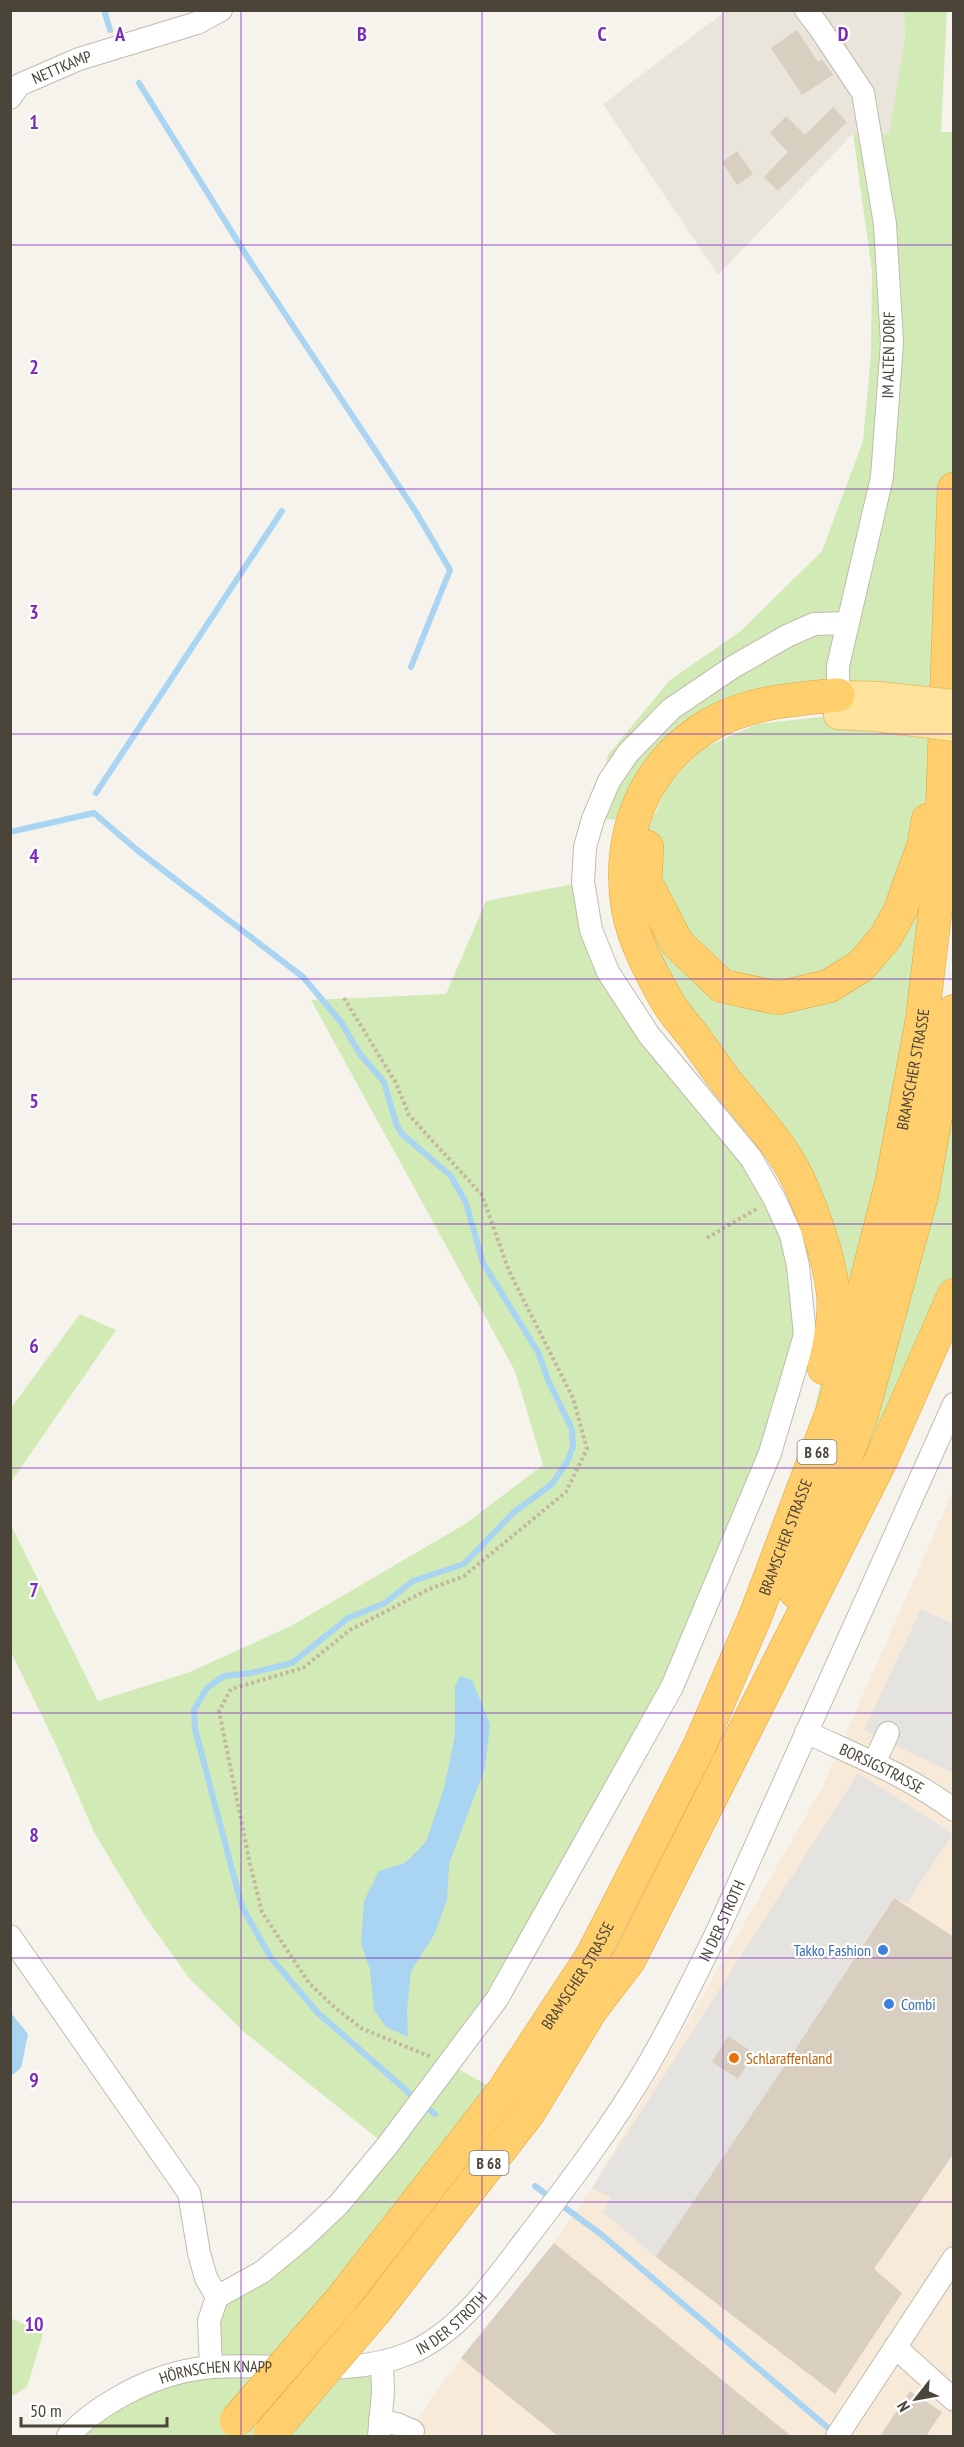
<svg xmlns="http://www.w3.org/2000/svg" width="964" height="2447" font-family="'PT Sans Narrow',sans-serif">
  <rect width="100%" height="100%" fill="#f6f3ec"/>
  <!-- residential -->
  <path fill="#eae5da" d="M726,11H904L905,39L889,134H853L718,275L603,104Z"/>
  <!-- commercial -->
  <path fill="#f7ead8" d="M953,1491V2436H411L419,2416L461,2358L554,2243L592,2188L822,1788Z"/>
  <!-- green -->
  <g fill="#d2eab5">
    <path d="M904,11H947L941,132H954V489L946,692L709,725L632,820L593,819L608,755L670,680L741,631L822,551L863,441L871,354L872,271L853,134H889L905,39Z"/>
    <path d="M838,715L944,739L922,1021L811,1469L816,1402L831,1342L820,1237L643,957L648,829L669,783L702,749L757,724Z"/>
    <path d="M583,882L608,972L774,1198L805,1335L672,1687L449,2064L502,2093L529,2112L328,2367L382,2363L379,2436H68L76,2427L197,2370L209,2321L262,2272L387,2146L244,2032L189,1978L142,1912L95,1834L56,1745L11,1652L10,1523L98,1701L190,1672L291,1626L465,1524L543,1465L515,1371L311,1000L446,994L486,901Z"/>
    <path d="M953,1011V1295L729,1764L861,1417Z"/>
    <path d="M80,1314L116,1330L11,1482V1408Z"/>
    <path d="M11,2318L43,2334L27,2387L11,2397Z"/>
  </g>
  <!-- parking -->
  <g fill="#e5e3e0">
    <path d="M921,1609L953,1624V1773L864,1730Z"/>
    <path d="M858,1773L953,1834L907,1903L893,1898L781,2071L656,2257L603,2212L611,2198L592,2188Z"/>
  </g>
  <!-- water -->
  <g fill="#a9d4f2">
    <path d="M460,1676L472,1680L490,1724L485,1768L449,1864L447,1900L434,1935L411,1971L407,2010L408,2037L386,2027L374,2010L370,1970L361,1943L364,1901L379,1871L405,1863L426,1842L444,1788L455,1735V1686Z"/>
    <path d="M11,2013L28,2034L21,2068L11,2076Z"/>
  </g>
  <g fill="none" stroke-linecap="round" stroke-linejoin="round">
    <!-- stream -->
    <g stroke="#a9d4f2" stroke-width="6">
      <path d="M104,10L110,30"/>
      <path d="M139,83L248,258L416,512L450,570L411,667"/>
      <path d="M96,793L282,511"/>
      <path d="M10,832L94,813L137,850L303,977L341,1022L360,1054L384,1082L396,1123L402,1134L451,1176L466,1203L483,1263L538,1352L548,1380L572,1429L573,1447L567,1462L552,1484L513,1513L464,1564L413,1581L385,1603L348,1618L292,1663L251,1673L224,1676L207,1688L194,1710L195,1729L242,1907L271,1958L318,2013L416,2099"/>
      <path d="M424,2105L435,2114"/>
      <path d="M535,2186L551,2198"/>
      <path d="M560,2204L602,2235L833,2432"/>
    </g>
  </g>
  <!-- building -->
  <g fill="#d8cfc1">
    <path d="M797,30L818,62L822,59L833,75L802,95L771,48Z"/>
    <path d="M833,107L847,122L778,191L764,177L788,152L770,133L786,116L805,135Z"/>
    <path d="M737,151L753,174L737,185L722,162Z"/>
    <path d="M894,1898L954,1937V2153L874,2269L902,2293L835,2394L656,2257L781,2071Z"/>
    <path d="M728,2036L754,2053L738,2079L712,2062Z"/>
    <path d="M554,2243L791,2436H558L461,2358Z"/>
    <path d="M910,2391L942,2412L926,2436H880Z"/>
  </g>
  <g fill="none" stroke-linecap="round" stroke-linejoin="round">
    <defs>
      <g id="minor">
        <path d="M806,10L819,27L863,93L885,224L892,343L882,477L838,666V709"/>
        <path id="s1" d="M10,98L19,85L79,59L197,23L221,10"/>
        <path id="s2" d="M806,1732C857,1756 909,1776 954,1810"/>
        <path d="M874,1763L888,1733"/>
        <path d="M10,1936L189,2193L199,2253L206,2278L217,2297"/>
        <path d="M895,2347L954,2400"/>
        <path d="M211,2367L209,2321L217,2297L262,2272L302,2239L339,2204L387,2146L497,1999L672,1687L770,1453L805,1335L798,1266L791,1235L774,1198L751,1158L649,1035L608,972L591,930L583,882L585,847L593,819L609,781L628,753L671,709L733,667L787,636L814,624L848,623"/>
        <path d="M380,2421L397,2424L413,2431"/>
        <path id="s3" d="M68,2436C81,2422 97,2410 114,2400C144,2382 177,2370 212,2367C278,2362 347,2379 410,2353C458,2333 493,2283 523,2243C567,2186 612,2127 648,2065C673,2022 695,1977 717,1932L954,1404"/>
        <path d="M379,2436L383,2392L382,2363"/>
        <path d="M837,2436L954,2258"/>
      </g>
      <g id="major">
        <path d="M838,695L878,696"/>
        <path d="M838,715L876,717"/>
      </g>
      <g id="highway">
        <path d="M647,847L645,881L677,943L722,986L778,998L829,986L861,966L885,938L900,911L924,844L928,820"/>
        <path d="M824,1368C830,1344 836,1316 833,1292C828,1254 814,1214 798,1179C781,1144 753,1115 729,1085C715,1068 704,1050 691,1033C683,1023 673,1012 667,1001C651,973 634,941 628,909C616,834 644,763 711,724C749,702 795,699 838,695"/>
        <path d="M795,1591L861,1417L922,1194L954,1011"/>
        <path id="s4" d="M341,2300L502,2093L592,1956L699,1747L755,1617L834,1407L892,1181L922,1021L940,872L954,489"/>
        <path d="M376,2310L529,2112L591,2010L629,1960L882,1458L954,1295"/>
      </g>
    </defs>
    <!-- minor casing -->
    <use href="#minor" stroke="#c2bbae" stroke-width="24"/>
    <!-- major casing -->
    <use href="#major" stroke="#e6c16a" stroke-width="30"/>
    <!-- highway casing -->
    <use href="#highway" stroke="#e0a43c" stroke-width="34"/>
    <!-- path -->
    <g stroke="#c4b79f" stroke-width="4" stroke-dasharray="3 3" stroke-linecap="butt">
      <path d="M344,998L396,1083L409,1115L482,1195L509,1271L573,1398L587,1449L566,1492L464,1576L427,1590L350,1630L303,1668L231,1689L219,1711L250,1864L262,1912L309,1983L333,2006L361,2028L431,2057"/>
      <path d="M707,1238L758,1208"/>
    </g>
    <!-- minor -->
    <use href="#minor" stroke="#fff" stroke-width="22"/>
    <!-- major -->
    <use href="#major" stroke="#ffe39c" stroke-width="28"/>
    <!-- highway -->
    <use href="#highway" stroke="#ffcf6e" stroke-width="33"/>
    <defs>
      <g id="major-bridge">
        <path d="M878,696L954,704"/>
        <path d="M876,717L954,727"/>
      </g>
      <g id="highway-bridge">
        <path d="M236,2421L341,2300"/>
        <path d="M270,2434L376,2310"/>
      </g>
    </defs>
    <!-- major-bridge casing -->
    <use href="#major-bridge" stroke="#e6c16a" stroke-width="30" stroke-linecap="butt"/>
    <!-- highway-bridge casing -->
    <use href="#highway-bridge" stroke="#e0a43c" stroke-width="34" stroke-linecap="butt"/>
    <!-- major-bridge -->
    <use href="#major-bridge" stroke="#ffe39c" stroke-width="28"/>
    <!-- highway-bridge -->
    <use href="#highway-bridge" stroke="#ffcf6e" stroke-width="33"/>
  </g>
  <!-- grid -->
  <path fill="none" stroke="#7b2cbf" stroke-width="1.5" stroke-opacity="0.55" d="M241,10V2436M482,10V2436M723,10V2436M10,245H954M10,489H954M10,734H954M10,979H954M10,1224H954M10,1468H954M10,1713H954M10,1958H954M10,2202H954"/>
  <!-- markers -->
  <g fill="#3f7fe0" stroke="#fff" stroke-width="2">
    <circle cx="883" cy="1950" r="6"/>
    <circle cx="889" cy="2004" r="6"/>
  </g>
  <circle fill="#e8710a" stroke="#fff" stroke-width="2" cx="734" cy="2058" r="6"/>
  <g text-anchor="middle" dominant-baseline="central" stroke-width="4.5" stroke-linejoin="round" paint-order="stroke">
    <!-- shield labels -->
    <g fill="#fff" stroke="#817c74" stroke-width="1.5">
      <rect x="797.5" y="1440" width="39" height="24" rx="4.5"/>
      <rect x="469.5" y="2151" width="39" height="24" rx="4.5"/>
    </g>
    <g font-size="15" font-weight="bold" fill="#4b4439">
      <text x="817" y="1452">B 68</text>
      <text x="489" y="2163">B 68</text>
    </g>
    <!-- street labels -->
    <g font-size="16" fill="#4b4439" stroke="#fff">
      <text stroke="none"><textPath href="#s1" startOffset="62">NETTKAMP</textPath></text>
      <text transform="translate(888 355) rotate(-89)">IM ALTEN DORF</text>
      <text stroke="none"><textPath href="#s4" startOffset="1374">BRAMSCHER STRASSE</textPath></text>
      <text stroke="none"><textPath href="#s4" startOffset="888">BRAMSCHER STRASSE</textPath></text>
      <text stroke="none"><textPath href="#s2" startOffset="84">BORSIGSTRASSE</textPath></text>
      <text stroke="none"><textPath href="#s3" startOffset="902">IN DER STROTH</textPath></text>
      <text stroke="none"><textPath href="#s4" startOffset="402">BRAMSCHER STRASSE</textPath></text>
      <text stroke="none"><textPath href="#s3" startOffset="414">IN DER STROTH</textPath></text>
      <text stroke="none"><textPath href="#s3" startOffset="166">HÖRNSCHEN KNAPP</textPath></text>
    </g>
    <!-- shop labels -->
    <g font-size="16" fill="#366cbe" stroke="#fff" text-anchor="end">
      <text x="871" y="1950">Takko Fashion</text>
      <text x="901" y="2004" text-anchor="start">Combi</text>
    </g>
    <!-- food labels -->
    <g font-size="16" fill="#c56008" stroke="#fff" text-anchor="start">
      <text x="746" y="2058">Schlaraffenland</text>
    </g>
  </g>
  <g font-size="20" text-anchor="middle" font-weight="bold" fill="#7b2cbf" stroke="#fff" stroke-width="4.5" stroke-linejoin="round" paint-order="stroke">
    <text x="120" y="41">A</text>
    <text x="362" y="41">B</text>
    <text x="602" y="41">C</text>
    <text x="843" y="41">D</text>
    <text x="34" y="129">1</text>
    <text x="34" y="374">2</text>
    <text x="34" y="619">3</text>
    <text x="34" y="863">4</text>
    <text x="34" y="1108">5</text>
    <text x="34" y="1353">6</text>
    <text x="34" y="1597">7</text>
    <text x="34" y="1842">8</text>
    <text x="34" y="2087">9</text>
    <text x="34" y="2331">10</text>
  </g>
  <!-- border -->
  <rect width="964" height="2447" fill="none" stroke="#4b4439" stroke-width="24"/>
  <!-- north arrow -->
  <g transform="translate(916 2399) rotate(239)" stroke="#ffffff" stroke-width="4.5" paint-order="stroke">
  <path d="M0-4.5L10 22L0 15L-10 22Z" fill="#4b4439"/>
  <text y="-9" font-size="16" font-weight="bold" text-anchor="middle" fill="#4b4439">N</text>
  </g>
  <!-- scale -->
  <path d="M21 2417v9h146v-9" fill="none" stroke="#4b4439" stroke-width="3"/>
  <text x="30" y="2417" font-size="18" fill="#4b4439" stroke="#ffffff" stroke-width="4.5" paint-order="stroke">50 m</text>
</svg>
